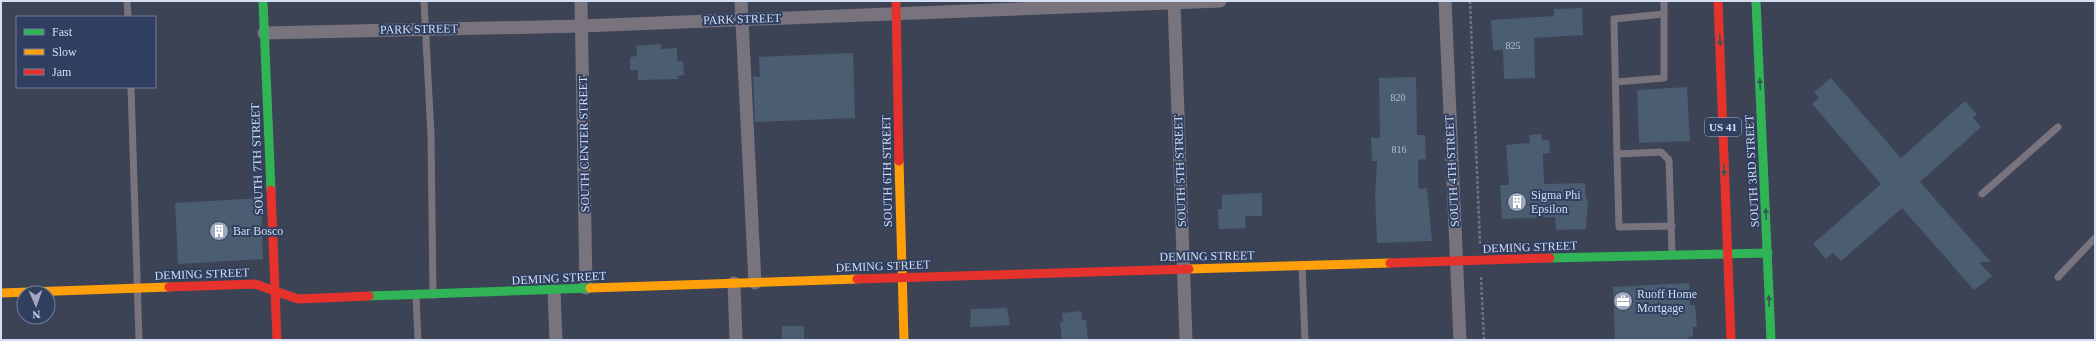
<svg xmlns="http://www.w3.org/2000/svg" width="2096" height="341" font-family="Georgia,serif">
  <rect width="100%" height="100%" fill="#3b4355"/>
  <!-- building -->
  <g fill="#4b5d70">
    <path d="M1582,8L1583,35L1534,38L1535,78L1504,79L1503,50H1493L1491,20L1554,16V9Z"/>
    <path d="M661,44V49L677,48V61H683L684,75L678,76V79L638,80V70H630V57L637,56L636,46Z"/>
    <path d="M853,53L855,118L755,122L753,76L760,77L759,57Z"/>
    <path d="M1416,77L1417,135H1425L1426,159L1418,160V187L1420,189L1427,188L1432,241L1377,243L1375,195L1377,161H1372L1371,138H1380L1379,78Z"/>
    <path d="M1831,78L1901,158L1965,101L1977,114L1973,118L1981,127L1920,182L1991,262H1979L1992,276L1974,290L1902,208L1841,261L1833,253L1826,259L1813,244L1881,184L1812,104L1819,98L1814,92Z"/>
    <path d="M1687,87L1690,141L1639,143L1637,90Z"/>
    <path d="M1541,134L1542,140H1549L1550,153L1543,154L1544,184L1585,183L1586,199H1588L1586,229L1556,230L1555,217L1502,219L1500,185H1509L1506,145L1530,143L1529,135Z"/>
    <path d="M1262,193V216H1245L1246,228L1219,229L1218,209H1222V195Z"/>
    <path d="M261,198L263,259L178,264L175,203Z"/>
    <path d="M1689,283L1690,305H1695L1697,327H1693V336L1688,337L1686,340H1615L1613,287Z"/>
    <path d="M1007,308L1010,325L970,327L971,309Z"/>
    <path d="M1081,311L1082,320H1086L1088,340H1062L1060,322H1063L1062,313Z"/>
    <rect x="782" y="326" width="22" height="14"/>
  </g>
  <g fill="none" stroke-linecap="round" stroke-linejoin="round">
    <!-- path -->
    <g stroke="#74737d" stroke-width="2.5" stroke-dasharray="3 2" stroke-linecap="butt">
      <path d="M1470,1L1480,244"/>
      <path d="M1481,277L1484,340"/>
    </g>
    <!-- lane -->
    <g stroke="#79737e" stroke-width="7">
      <path d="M127,1L128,17"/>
      <path d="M424,1L431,135L433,295"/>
      <path d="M1664,14L1614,19L1617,154L1661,152L1669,160L1672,253"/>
      <path d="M1616,82L1664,78V1"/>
      <path d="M131,87L139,340"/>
      <path d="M1617,154L1619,227L1672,226"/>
      <path d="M1982,194L2058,127"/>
      <path d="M1302,266L1305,340"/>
      <path d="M2058,277L2095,238"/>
      <path d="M416,295L418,340"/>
    </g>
    <!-- street -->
    <g stroke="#79737e" stroke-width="13">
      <path d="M581,1L586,288"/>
      <path d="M741,1L755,283"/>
      <path d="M1174,1L1186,340"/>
      <path d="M1445,1L1460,340"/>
      <path d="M264,33L582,26L1220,1"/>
      <path d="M734,283L736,340"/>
      <path d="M554,291L556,340"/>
    </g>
    <!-- fast -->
    <g stroke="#30b455" stroke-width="9">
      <path d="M263,1L271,190"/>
      <path d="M1756,1L1771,340"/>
      <path d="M1550,258L1768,253"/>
      <path d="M369,296L590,288"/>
    </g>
    <!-- slow -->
    <g stroke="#ff9f0a" stroke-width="9">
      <path d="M899,161L904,340"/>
      <path d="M1189,269L1390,263"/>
      <path d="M590,288L857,279"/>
      <path d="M1,293L169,287"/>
    </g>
    <!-- jam -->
    <g stroke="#e5322d" stroke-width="9">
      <path d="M896,1L899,161"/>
      <path d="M1718,1L1731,340"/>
      <path d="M271,190L277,340"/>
      <path d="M1390,263L1550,258"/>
      <path d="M857,279L1189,269"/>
      <path d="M169,287L255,284L298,299L369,296"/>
    </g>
  </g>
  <!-- one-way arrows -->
  <defs><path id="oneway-solid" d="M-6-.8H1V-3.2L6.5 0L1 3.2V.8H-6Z"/></defs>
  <g fill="#305c5d">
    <use href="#oneway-solid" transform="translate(1720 40) rotate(88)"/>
    <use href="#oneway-solid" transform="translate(1760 84) rotate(-93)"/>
    <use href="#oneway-solid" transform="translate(1724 170) rotate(88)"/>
    <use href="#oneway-solid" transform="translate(1766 214) rotate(-93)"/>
    <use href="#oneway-solid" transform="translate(1769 301) rotate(-92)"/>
  </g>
  <!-- icons -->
  <defs>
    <symbol id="building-disc" viewBox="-11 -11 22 22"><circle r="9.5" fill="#9fa8bc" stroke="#303f60"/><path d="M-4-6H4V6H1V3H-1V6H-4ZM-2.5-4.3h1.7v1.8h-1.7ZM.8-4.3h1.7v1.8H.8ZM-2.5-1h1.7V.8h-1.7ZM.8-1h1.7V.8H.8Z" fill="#fff"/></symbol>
    <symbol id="office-disc" viewBox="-11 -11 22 22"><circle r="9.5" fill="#9fa8bc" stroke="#303f60"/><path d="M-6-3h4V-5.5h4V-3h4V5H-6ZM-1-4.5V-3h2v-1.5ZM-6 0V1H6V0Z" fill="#fff"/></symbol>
  </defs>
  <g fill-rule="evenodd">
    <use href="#building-disc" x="1506" y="191" width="22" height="22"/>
    <use href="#building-disc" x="208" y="220" width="22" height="22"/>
    <use href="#office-disc" x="1612" y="290" width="22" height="22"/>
  </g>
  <g text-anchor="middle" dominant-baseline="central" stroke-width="4" stroke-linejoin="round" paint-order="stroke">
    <!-- number labels -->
    <g font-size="10" fill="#b2bed2">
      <text x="1513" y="45">825</text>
      <text x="1398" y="97">820</text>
      <text x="1399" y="149">816</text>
    </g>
    <!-- shield labels -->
    <rect fill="#303f60" stroke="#a4afc7" stroke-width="1" x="1705" y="118" width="36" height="18" rx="3"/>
    <g font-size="11" font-weight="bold" fill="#d5dff3">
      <text x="1723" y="127">US 41</text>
    </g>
    <!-- street labels -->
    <g font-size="12" fill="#d5dff3" stroke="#303f60">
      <text transform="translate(742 19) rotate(-2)">PARK STREET</text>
      <text transform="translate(419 29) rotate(-1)">PARK STREET</text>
      <text transform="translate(584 144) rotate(-91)">SOUTH CENTER STREET</text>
      <text transform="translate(257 159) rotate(-92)">SOUTH 7TH STREET</text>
      <text transform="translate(887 171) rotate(-91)">SOUTH 6TH STREET</text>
      <text transform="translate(1180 171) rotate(-92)">SOUTH 5TH STREET</text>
      <text transform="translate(1452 171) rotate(-93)">SOUTH 4TH STREET</text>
      <text transform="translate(1752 171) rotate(-93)">SOUTH 3RD STREET</text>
      <text transform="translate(1530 247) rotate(-2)">DEMING STREET</text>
      <text transform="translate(1207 256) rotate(-1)">DEMING STREET</text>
      <text transform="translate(883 266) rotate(-2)">DEMING STREET</text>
      <text transform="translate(202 274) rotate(-2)">DEMING STREET</text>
      <text transform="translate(559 278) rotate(-3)">DEMING STREET</text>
    </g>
    <!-- poi labels -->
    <g font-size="12" fill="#d5dff3" stroke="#303f60" text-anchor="start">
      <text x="1531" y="195">Sigma Phi<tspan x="1531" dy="14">Epsilon</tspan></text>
      <text x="233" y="231">Bar Bosco</text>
      <text x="1637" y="294">Ruoff Home<tspan x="1637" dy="14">Mortgage</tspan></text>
    </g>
  </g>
  <!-- border -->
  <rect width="2096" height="341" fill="none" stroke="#d5dff3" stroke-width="4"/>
  <!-- legend -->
  <rect x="16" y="16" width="140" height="72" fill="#303f60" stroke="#727f9b"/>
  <rect x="24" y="29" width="20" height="6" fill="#30b455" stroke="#727f9b"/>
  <text x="52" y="36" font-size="12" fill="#d5dff3">Fast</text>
  <rect x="24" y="49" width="20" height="6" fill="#ff9f0a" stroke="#727f9b"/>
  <text x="52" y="56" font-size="12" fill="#d5dff3">Slow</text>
  <rect x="24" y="69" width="20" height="6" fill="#e5322d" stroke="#727f9b"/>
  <text x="52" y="76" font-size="12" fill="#d5dff3">Jam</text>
  <!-- north arrow -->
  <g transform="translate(36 305) rotate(178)"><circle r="19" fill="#303f60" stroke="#727f9b"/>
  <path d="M0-3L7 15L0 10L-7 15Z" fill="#9fa8bc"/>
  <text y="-6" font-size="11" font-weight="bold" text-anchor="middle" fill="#d5dff3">N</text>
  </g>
</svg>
